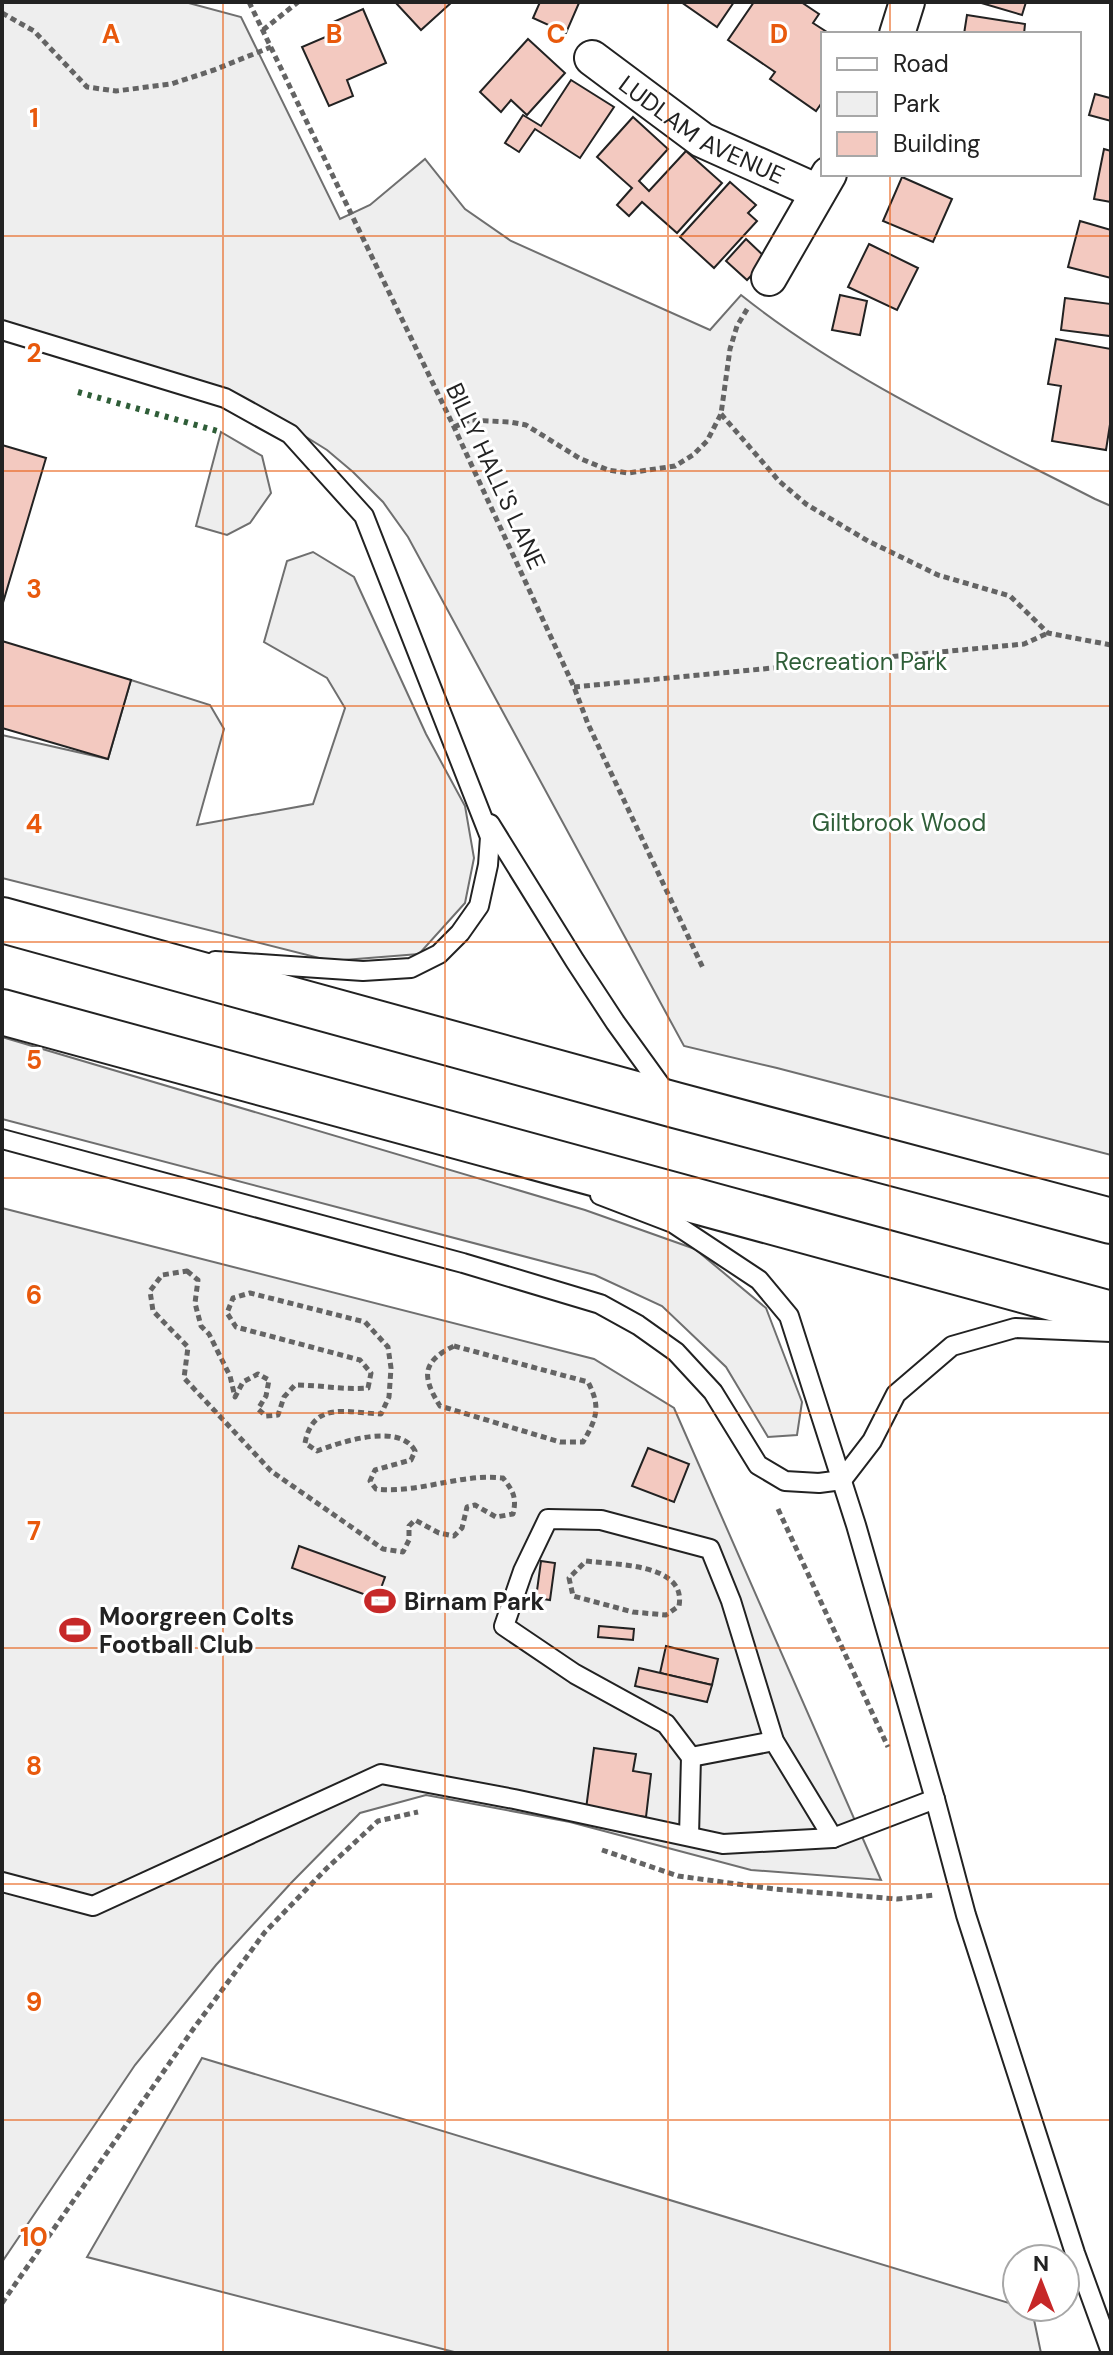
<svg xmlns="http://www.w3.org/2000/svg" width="1113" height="2355" font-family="'DM Sans',sans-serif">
  <rect width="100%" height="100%" fill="#fff"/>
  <!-- green -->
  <g fill="#eee" stroke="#6f6f6f" stroke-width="2">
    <path d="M2,2H185L241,17L340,219L370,205L425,159L465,209L511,241L710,330L741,295C848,380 974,437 1095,499L1111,506V1155L777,1068L684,1046L408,537L383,502L353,472L327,450L258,407L2,332Z"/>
    <path d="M221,432L262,456L271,493L250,523L227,535L196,526Z"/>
    <path d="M313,552L354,577L426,734L465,806L474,858L465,903L419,954L331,961L2,878V735L108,759L131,680L210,705L224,729L197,825L313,804L345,708L327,678L264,642L287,561Z"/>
    <path d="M2,1037L585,1210L695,1249L766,1308L802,1402L797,1435L768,1437L726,1367L662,1306L595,1275L2,1119Z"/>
    <path d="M2,1208L594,1359L674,1408L881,1880L751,1870L570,1822L426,1795L360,1813L291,1883L216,1965L135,2065L2,2262Z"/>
    <path d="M202,2058L1032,2310L1041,2353H458L87,2257Z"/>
  </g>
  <!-- building -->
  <g fill="#f3c9c0" stroke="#222" stroke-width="2">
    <path d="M395,2H452L421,30Z"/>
    <path d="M540,2L579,3L566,33L533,18Z"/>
    <path d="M681,2H734L717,27Z"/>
    <path d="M754,2H801L819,14L813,23L830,34H823V101L816,111L770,79L775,72L728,40Z"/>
    <path d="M978,2H1026L1022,15Z"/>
    <path d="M363,9L386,63L347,80L353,96L329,106L302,47L335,33L331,23Z"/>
    <path d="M967,15L1025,24L1024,34H964Z"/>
    <path d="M528,39L565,73L527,115L511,100L501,112L480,92Z"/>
    <path d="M571,80L614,107L580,158L535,129L519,152L505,143L523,115L541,126Z"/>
    <path d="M1095,94L1110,98L1111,95V121L1089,115Z"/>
    <path d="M633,117L668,149L639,181L649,191L686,151L722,183L677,233L642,202L629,216L617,205L632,188L597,157Z"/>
    <path d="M1104,149L1111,151V202L1094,199Z"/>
    <path d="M902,177L952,199L933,242L883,221Z"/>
    <path d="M730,182L756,205L748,213L757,221L714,268L680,237Z"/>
    <path d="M1080,221L1111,230V278L1068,267Z"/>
    <path d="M746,239L767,259L747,280L726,261Z"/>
    <path d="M869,244L918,268L897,310L848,287Z"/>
    <path d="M840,295L867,301L860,335L832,330Z"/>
    <path d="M1065,298L1111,304L1110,336L1061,330Z"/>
    <path d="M1056,339L1111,349V418L1106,450L1052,441L1061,386L1048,384Z"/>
    <path d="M2,445L46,458L2,606Z"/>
    <path d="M2,641L131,680L108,759L2,728Z"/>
    <path d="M648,1448L689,1464L674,1502L632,1486Z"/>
    <path d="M299,1546L385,1577L377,1599L292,1568Z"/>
    <path d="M541,1561L555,1563L550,1600L536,1598Z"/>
    <path d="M599,1626L634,1629L633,1640L598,1637Z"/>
    <path d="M666,1646L718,1659L712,1685L660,1673Z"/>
    <path d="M639,1668L712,1685L707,1702L635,1686Z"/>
    <path d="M594,1748L636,1754L633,1771L651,1774L646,1817L586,1809Z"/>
  </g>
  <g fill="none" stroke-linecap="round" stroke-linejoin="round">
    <defs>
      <g id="service">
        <path d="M2,330L225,398L290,434L364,516L490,837L488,865L479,906L460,933L439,954L411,968L363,971L215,961"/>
        <path d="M490,824L575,961L615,1022L669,1097"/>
        <path d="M2,1139L463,1263L600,1304L638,1325L676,1352L713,1392L758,1465L785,1481L819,1483L842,1480L872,1441L896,1394L952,1346L1015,1328L1111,1332"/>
        <path d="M600,1195L673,1223L759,1280L789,1316L856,1525L935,1799L966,1915L1075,2253L1111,2352"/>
        <path d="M691,1757L774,1741"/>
        <path d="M689,1836L691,1757L666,1724L575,1674L504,1626L523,1571L548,1519L601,1520L710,1549L731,1601L774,1741L833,1838"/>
        <path d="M2,1882L93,1906L381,1774L514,1799L723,1844L833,1838L935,1799"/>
      </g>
      <g id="minor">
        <path d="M897,34L907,2"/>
        <path id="s1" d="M592,58L702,140L818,192"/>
        <path d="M769,278L829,174"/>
      </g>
      <g id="trunk">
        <path d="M2,920L675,1105L1111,1221"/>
        <path d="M2,1012L1111,1314"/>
      </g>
    </defs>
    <!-- service casing -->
    <use href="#service" stroke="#222" stroke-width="22"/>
    <!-- minor casing -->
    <use href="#minor" stroke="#222" stroke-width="38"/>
    <!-- trunk casing -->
    <use href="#trunk" stroke="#222" stroke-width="48"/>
    <!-- path -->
    <g stroke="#646464" stroke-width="5" stroke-dasharray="6 4" stroke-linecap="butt">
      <path d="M249,2L454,427L574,687L588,724L703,968"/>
      <path d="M2,13L34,31L87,87L116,91L171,84L214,70L271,47"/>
      <path d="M263,30L298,2"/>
      <path d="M721,414L779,481L806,504L868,541L938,575L1010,596L1048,633L1111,645"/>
      <path d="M454,427L470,420L510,422L526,425L579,458L608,470L628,473L675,466L693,455L707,441L721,414L730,349L737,326L749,306"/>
      <path d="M574,687L1024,644L1048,633"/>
      <path d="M187,1271L198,1280L195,1303L201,1326L209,1334L230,1376L235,1397L243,1382L258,1374L269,1380L266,1396L258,1409L266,1416L278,1415L284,1397L295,1385C320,1385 343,1390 368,1388L371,1373L360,1360L236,1327L227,1313L233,1298L250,1293L365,1322L388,1347L391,1368L389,1397L381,1414C348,1413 313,1400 305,1443L317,1451C341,1442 400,1422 415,1451L411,1460L375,1470L370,1481L376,1489C419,1494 460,1473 503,1478C513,1491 517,1497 513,1514L496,1517L475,1505L467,1507L462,1528L454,1536L439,1533L415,1520L409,1526V1540L403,1552L383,1549L271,1471L184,1378L188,1347L153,1311L150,1291L162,1275Z"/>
      <path d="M454,1346L588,1382C601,1407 597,1418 583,1442H560L440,1406C422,1377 421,1362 454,1346Z"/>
      <path d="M778,1509L888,1747"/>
      <path d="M586,1561C615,1565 687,1563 679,1606L666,1615L633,1612L573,1596L569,1578Z"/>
      <path d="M602,1850L678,1876L774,1889L897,1899L935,1895"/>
      <path d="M2,2303L194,2028L265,1932L327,1868L378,1821L418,1812"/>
    </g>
    <!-- service -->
    <use href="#service" stroke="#fff" stroke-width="18"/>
    <!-- minor -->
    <use href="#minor" stroke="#fff" stroke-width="34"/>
    <!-- trunk -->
    <use href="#trunk" stroke="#fff" stroke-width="44"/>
    <!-- hedge -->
    <path stroke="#2f5e38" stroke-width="6" stroke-dasharray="4 6" stroke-linecap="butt" d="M78,392L221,432"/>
  </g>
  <!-- grid -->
  <path fill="none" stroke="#e8590c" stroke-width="2" stroke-opacity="0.55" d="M223,2V2353M445,2V2353M668,2V2353M890,2V34M890,174V2353M2,236H1111M2,471H1111M2,706H1111M2,942H1111M2,1178H1111M2,1413H1111M2,1648H1111M2,1884H1111M2,2120H1111"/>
  <!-- icons -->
  <defs>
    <symbol id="stadium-bare" viewBox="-9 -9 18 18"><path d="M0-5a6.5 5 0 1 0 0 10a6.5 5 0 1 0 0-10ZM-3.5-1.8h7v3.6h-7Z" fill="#c62828" stroke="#fff" stroke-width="2.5" paint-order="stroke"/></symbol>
  </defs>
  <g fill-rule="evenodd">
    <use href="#stadium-bare" x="358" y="1579" width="44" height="44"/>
    <use href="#stadium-bare" x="53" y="1608" width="44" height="44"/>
  </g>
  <g text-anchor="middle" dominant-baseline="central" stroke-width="6" stroke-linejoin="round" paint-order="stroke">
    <!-- street labels -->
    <g font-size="24" fill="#222" stroke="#fff">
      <text stroke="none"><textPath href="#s1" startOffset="132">LUDLAM AVENUE</textPath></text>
      <text transform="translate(496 476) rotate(65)">BILLY HALL'S LANE</text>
    </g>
    <!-- park labels -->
    <g font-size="24" fill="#2f5e38" stroke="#fff">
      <text x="861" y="661">Recreation Park</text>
      <text x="899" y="822">Giltbrook Wood</text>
    </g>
    <!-- poi labels -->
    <g font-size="24" font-weight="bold" fill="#222" stroke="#fff" text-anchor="start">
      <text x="404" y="1601">Birnam Park</text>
      <text x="99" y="1616">Moorgreen Colts<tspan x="99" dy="28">Football Club</tspan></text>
    </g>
  </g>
  <g font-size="26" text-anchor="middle" font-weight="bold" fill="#e8590c" stroke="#fff" stroke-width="6" stroke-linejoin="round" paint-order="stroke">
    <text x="111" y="43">A</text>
    <text x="334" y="43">B</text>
    <text x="556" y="43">C</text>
    <text x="779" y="43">D</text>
    <text x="34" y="127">1</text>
    <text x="34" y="362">2</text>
    <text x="34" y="598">3</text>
    <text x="34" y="833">4</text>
    <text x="34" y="1069">5</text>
    <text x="34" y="1304">6</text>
    <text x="34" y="1540">7</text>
    <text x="34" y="1775">8</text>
    <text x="34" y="2011">9</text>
    <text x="34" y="2246">10</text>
  </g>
  <!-- border -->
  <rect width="1113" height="2355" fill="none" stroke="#222222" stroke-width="8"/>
  <!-- legend -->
  <rect x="821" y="32" width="260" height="144" fill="#ffffff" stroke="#a7a7a7" stroke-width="2"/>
  <rect x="837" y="58" width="40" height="12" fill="#ffffff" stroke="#a7a7a7" stroke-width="2"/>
  <text x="893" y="72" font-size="24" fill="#222222">Road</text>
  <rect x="837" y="92" width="40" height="24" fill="#eeeeee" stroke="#a7a7a7" stroke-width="2"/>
  <text x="893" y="112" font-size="24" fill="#222222">Park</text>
  <rect x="837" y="132" width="40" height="24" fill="#f3c9c0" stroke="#a7a7a7" stroke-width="2"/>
  <text x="893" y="152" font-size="24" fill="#222222">Building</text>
  <!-- north arrow -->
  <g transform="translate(1041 2283)"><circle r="38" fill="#ffffff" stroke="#a7a7a7" stroke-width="2"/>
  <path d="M0-6L14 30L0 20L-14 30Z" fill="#c62828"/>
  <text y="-12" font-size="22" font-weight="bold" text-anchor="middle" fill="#222222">N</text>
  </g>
</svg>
